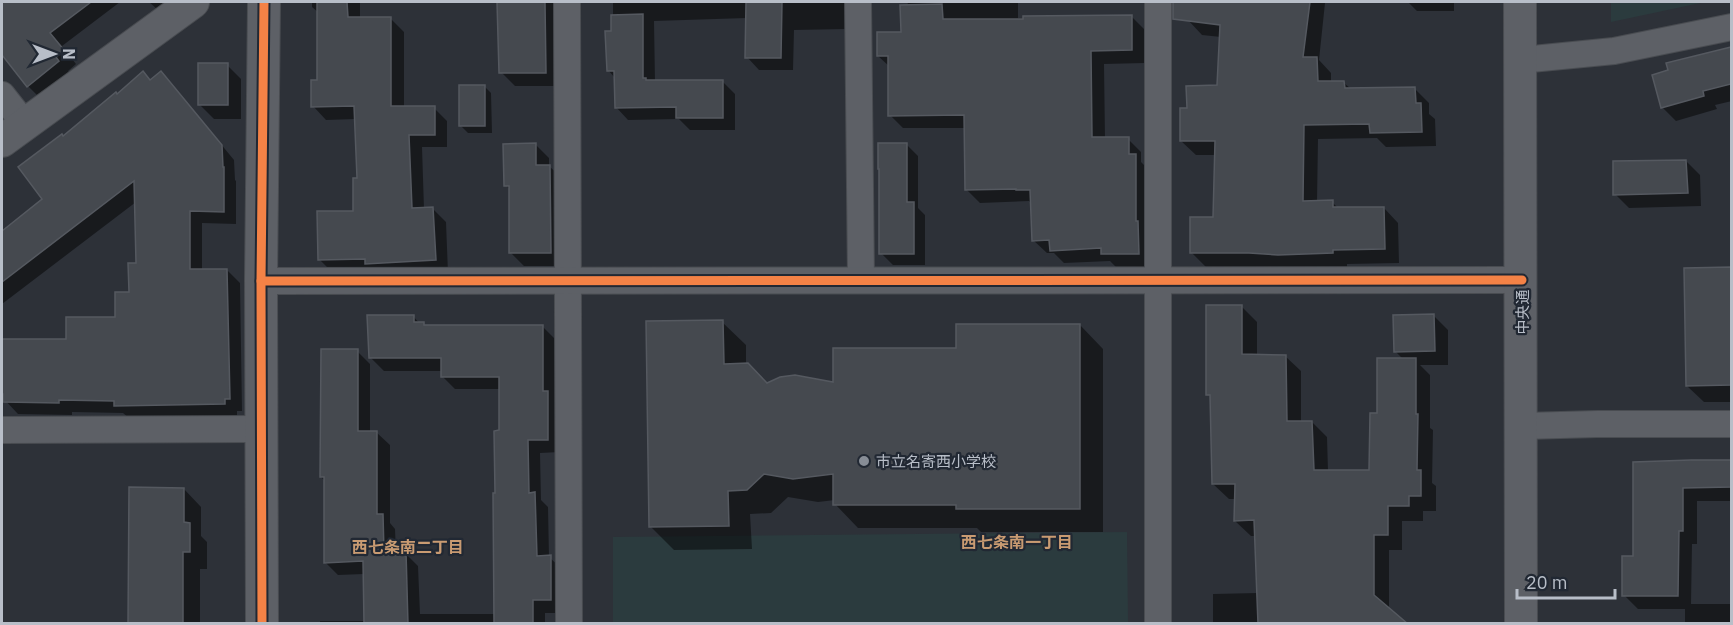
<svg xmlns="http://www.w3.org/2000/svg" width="1733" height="625" font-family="'IBM Plex Sans','Noto Sans JP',sans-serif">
  <rect width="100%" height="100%" fill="#2d3138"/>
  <!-- park -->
  <g fill="#2b3b3e">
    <path d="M1611,2H1705L1611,22Z"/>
    <path d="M1127,532L1128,623H613V537Z"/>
  </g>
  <!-- shadow -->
  <g fill="#0007">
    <path d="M2,2H120L62,46L76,64L68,71L71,74L41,99L28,86L2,53L5,49L2,45V33L6,29L2,24Z"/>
    <path d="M149,2H167L157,9Z"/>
    <path d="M312,2H360V18H390L404,32V108H434L447,121V147H422L424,209L432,208L446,222L448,273H333L319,259L355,212L359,179L356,119L326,120L313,106L319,82V13L312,7Z"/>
    <path d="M498,2H559V86H515L501,72Z"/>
    <path d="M613,2H848V29L794,30L793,70H759L747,57V18L654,21L655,82H723L735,94V130H690L679,119L628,120L616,107L615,78L608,70L613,33Z"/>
    <path d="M908,2H1018V18L1132,17L1145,30V63L1104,64L1105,139H1128L1141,152V162L1148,169L1152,267H1116L1110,261L1064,263L1054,253H1047L1033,240L1031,203L1029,201L980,203L966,189L965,128H903L890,115V67L878,56L902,33Z"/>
    <path d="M1190,2H1454V11H1417L1408,2L1325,3L1319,60L1331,73V82H1343L1351,89L1414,88L1429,103V114L1435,119L1436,146L1386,147L1377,138L1318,139L1317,202H1332L1339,209L1384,208L1398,223L1399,263L1347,264V267L1294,269L1264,267H1206L1192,253L1215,219L1216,155H1196L1181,141L1188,110L1218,87L1221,37L1202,35L1188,20Z"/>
    <path d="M1732,49V101L1715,105L1717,109L1676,121L1662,107L1670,71L1668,64Z"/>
    <path d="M227,65L241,79V119H214L200,105Z"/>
    <path d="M151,82L173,86L234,160L235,180L236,181V224L202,223V270H227L240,283L242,411H237V416L129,418L123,413L72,412V415L18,414L2,397V340L67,341L117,319L131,294L138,264L136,202L2,304V233L44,199L63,138L118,96Z"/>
    <path d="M484,86L491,93L492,133H468L461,126Z"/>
    <path d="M535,144L549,158V166L564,180V266H524L510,252V190L506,185Z"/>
    <path d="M906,144L918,156V208L925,215V265H893L881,253Z"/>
    <path d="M1686,161L1700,175L1701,206L1629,208L1615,194Z"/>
    <path d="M1732,268V402H1704L1687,386L1685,269Z"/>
    <path d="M1241,306L1257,322V356H1285L1301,371V422H1312L1327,437L1328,471H1371L1378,415L1404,360L1395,351L1434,316L1448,330V365H1420L1430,375V428L1433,430L1432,483L1436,486V511H1423V521H1402V550H1389V609L1405,624H1213V594L1257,593L1256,536H1251L1235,521L1236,499H1229L1213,484L1211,398L1208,394Z"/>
    <path d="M413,316L420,324H423L426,326H542L555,339V401L560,406V452L540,453L541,500L548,507L549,557L563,570V613H545V624H320V621H366L364,574L338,575L325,562V481L321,477L357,351L370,364V432H376L390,445V523L395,529L396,553H405L418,566L420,614H496L497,495L501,432V389H455L442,376V371H384L371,358Z"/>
    <path d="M722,322L746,345V365L767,385L835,384L958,350L1080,325L1103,349V532H981L977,528H858L835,504V500L818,502L788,497L771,513L750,514L752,549L674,550L650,526Z"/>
    <path d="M1732,462V501H1697V544H1692L1691,604H1732V624H1685V609H1638L1624,595L1635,558V463Z"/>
    <path d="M184,489L201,507V536L207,542V569H200V624H130Z"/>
  </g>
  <!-- building -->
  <g fill="#45494f" stroke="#555960" stroke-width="1.5">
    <path d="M2,2H91L50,33L64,50L56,57L59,61L27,87L2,55Z"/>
    <path d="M317,2H347L348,17H391V106H435V135H409L412,208L433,207L436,260L365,264V259L318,260L317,211H353V178H357L354,106L311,107V80H317Z"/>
    <path d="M497,2H545L546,73H499Z"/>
    <path d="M746,2H782L781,58H745Z"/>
    <path d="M1173,2H1310L1303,57H1317L1318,81H1344L1345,88L1415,87L1416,103H1421L1422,132L1370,133L1369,124L1304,125L1303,201L1333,200V207H1384L1385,249L1333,250V253L1278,255L1249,253H1190V217H1213L1215,141H1180V108H1187L1186,86L1217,85L1220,25L1173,19Z"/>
    <path d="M942,4L943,19H1023V16L1132,15V50L1091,51L1092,137H1129V154H1136V221H1138L1139,254H1101V248L1050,251L1049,240L1032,241L1030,190H1016V189L965,190L964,115L888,116V56H877V32H901L900,5Z"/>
    <path d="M643,14V78H646V80H723V118H676V107L615,108L614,71H607L605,31H611V15Z"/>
    <path d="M1731,47V84L1703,91L1704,96L1661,108L1652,75L1668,70L1666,63Z"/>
    <rect x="198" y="63" width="30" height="42"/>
    <path d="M143,71L150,80L161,71L222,145L223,167H224V212L190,211V269H227L230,399H225V404L114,406V401L59,400V403L3,402V394H2V339H66V317H115V292H129L128,263H136L134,181L2,282V231L42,199L18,167L62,134L63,136L116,92L117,94Z"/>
    <rect x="459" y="85" width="26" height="41"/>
    <path d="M536,143V165H550L551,253H509V186H504L503,144Z"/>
    <path d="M878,143H907V202H914V254H879V169H878Z"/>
    <path d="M1686,160L1688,193L1613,195V161Z"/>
    <path d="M1731,267V385L1686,386L1684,268Z"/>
    <path d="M1206,305H1242V354L1286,355L1287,421H1312L1314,470H1369L1370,413H1377V358H1416V414H1418L1417,470H1421V496H1409V506H1388V535H1374V595L1408,624H1258L1254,520L1234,521L1235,484H1212L1210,395H1206Z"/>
    <path d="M1434,314L1435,351L1394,352L1393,315Z"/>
    <path d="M367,315H414V322H424V325H543V391H548V440H528L529,493L535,492L537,556L551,555V600H533V624H494L493,493H495L494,431L499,430V377H441V358H369Z"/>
    <path d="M723,320L724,364L748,363L767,383L780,377L795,375L833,382V348H956V324H1080V509H956V505H833V474L793,479L764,474L747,490L728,491L729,526L649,527L646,321Z"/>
    <path d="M321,349H358V431H377V514H383L384,552L406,551L408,624H364L363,561L324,563V477H320Z"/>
    <path d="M1691,460H1731V487L1683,488V531H1679L1678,596H1622V556H1633V462Z"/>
    <path d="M129,487L184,488V522L190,523V552H183V624H128Z"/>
  </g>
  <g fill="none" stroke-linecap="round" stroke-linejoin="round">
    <defs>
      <g id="minor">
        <path d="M567,2L569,624"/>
        <path d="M858,2L861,280"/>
        <path d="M1521,60L1614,51L1732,27"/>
        <path d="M2,95L24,123"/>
        <path d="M261,281L1522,280"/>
        <path d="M1522,426L1597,424H1732"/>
        <path d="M2,430L262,429"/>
        <path d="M1158,624V2"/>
      </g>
      <g id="tertiary">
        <path d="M1520,2L1521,624"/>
        <path d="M2,141L193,2"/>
        <path d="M262,624L261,281L264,2"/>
      </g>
    </defs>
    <!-- minor casing -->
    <use href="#minor" stroke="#494c51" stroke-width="28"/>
    <!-- tertiary casing -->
    <use href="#tertiary" stroke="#494c51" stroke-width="34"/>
    <!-- minor -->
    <use href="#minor" stroke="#5d6066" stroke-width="26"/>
    <!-- tertiary -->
    <use href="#tertiary" stroke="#5d6066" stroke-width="32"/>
    <defs>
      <g id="cycleway">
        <path d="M261,281L1522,280"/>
        <path d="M262,624L261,281L264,2"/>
      </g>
    </defs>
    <!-- cycleway casing -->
    <use href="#cycleway" stroke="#212833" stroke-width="13"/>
    <!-- cycleway -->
    <use href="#cycleway" stroke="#f48246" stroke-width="9"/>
  </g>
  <!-- markers -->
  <circle fill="#878d96" stroke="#212833" stroke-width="2" cx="864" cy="461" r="6"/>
  <g text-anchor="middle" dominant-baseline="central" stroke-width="4.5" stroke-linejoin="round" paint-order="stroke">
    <!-- street labels -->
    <g font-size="15" fill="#b8bec8" stroke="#212833">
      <text transform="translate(1522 312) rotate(-90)">中央通</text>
    </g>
    <!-- poi labels -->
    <g font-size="15" fill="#b8bec8" stroke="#212833" text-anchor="start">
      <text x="876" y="461">市立名寄西小学校</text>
    </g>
    <!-- neighbourhood labels -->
    <g font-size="16" font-weight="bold" fill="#c99b72" stroke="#212833">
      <text x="1017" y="542">西七条南一丁目</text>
      <text x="408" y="547">西七条南二丁目</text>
    </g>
  </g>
  <!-- border -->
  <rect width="1733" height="625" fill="none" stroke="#b8bec8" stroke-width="6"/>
  <!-- north arrow -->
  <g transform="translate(54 54) rotate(90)" stroke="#212833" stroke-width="4.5" paint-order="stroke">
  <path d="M0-4.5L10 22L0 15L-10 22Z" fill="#b8bec8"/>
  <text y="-9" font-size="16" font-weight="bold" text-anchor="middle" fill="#b8bec8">N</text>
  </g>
  <!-- scale -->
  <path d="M1517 589v9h98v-9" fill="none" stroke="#b8bec8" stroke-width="3"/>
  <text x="1526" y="589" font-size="18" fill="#b8bec8" stroke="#212833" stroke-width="4.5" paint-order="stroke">20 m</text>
</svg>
